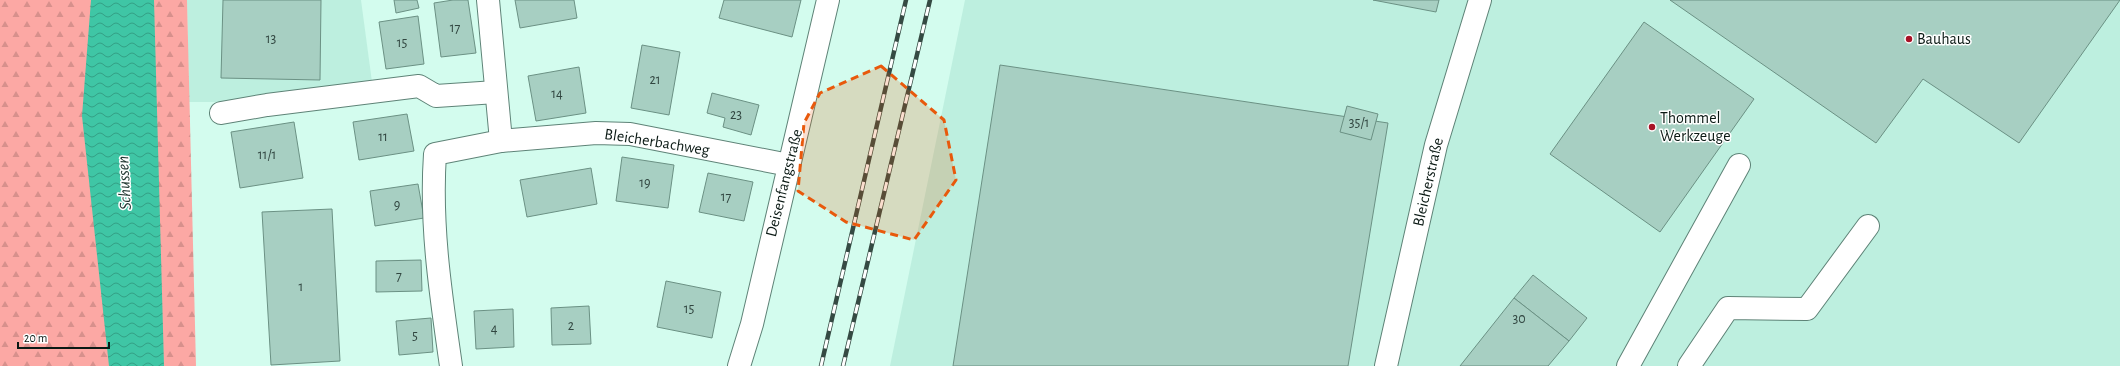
<svg xmlns="http://www.w3.org/2000/svg" width="2120" height="366" font-family="'Alegreya Sans',sans-serif">
  <defs>
    <pattern id="forest-firs" width="22" height="20" patternUnits="userSpaceOnUse"><rect width="22" height="20" fill="#fca8a4"/><path d="M5 1l3.5 6h-7zM16 11l3.5 6h-7z" fill="#d7908c"/></pattern>
    <pattern id="water-waves" width="16" height="10" patternUnits="userSpaceOnUse"><rect width="16" height="10" fill="#3fc6a5"/><path d="M0 5q4-4 8 0t8 0" fill="none" stroke="#33a085"/></pattern>
  </defs>
  <rect width="100%" height="100%" fill="#d3fcee"/>
  <!-- built -->
  <g fill="#bdefdf">
    <path d="M187,0H361L372,82L226,102H189Z"/>
    <path d="M965,0H2120V366H890Z"/>
  </g>
  <!-- forest -->
  <path fill="url(#forest-firs)" d="M0,0H187L196,366H0Z"/>
  <!-- water -->
  <path fill="url(#water-waves)" d="M91,0H154L164,366H109L82,116Z"/>
  <!-- building -->
  <g fill="#a7cfc2" stroke="#6b9184">
    <path d="M223,0H321L320,80L221,78Z"/>
    <path d="M394,0H417L419,8L396,13Z"/>
    <path d="M453,0H468L476,53L441,57L434,3Z"/>
    <path d="M515,0H574L577,18L520,28Z"/>
    <path d="M724,0H801L792,37L719,18Z"/>
    <path d="M1373,0H1439L1436,12Z"/>
    <path d="M1670,0H2120L2019,143L1923,79L1876,143Z"/>
    <path d="M418,16L424,64L386,69L379,22Z"/>
    <path d="M1644,22L1754,99L1660,232L1550,154Z"/>
    <path d="M642,45L680,52L669,115L631,108Z"/>
    <path d="M1000,65L1388,123L1348,366H953Z"/>
    <path d="M579,67L586,113L536,121L528,76Z"/>
    <path d="M712,93L759,105L751,135L723,127L725,118L707,113Z"/>
    <path d="M1347,106L1378,114L1371,140L1340,132Z"/>
    <path d="M407,114L414,151L359,160L353,122Z"/>
    <path d="M294,122L303,178L240,188L231,132Z"/>
    <path d="M622,157L674,165L668,208L616,201Z"/>
    <path d="M591,168L597,204L527,217L520,180Z"/>
    <path d="M708,173L753,182L744,221L699,212Z"/>
    <path d="M418,184L424,218L375,226L370,191Z"/>
    <path d="M332,209L340,361L271,365L262,212Z"/>
    <path d="M421,260L422,291L376,292V261Z"/>
    <path d="M1533,275L1587,318L1569,341L1514,298Z"/>
    <path d="M666,281L721,292L712,338L657,327Z"/>
    <path d="M1514,298L1569,341L1548,366H1460Z"/>
    <path d="M589,306L591,344L552,345L551,308Z"/>
    <path d="M513,309L514,347L476,349L474,311Z"/>
    <path d="M431,318L433,352L399,355L396,321Z"/>
  </g>
  <g fill="none" stroke-linecap="round" stroke-linejoin="round">
    <defs>
      <g id="minor">
        <path d="M221,113L267,105L419,86L436,96L496,92"/>
        <path d="M501,141L596,133L630,134L789,165"/>
        <path d="M451,366C441,296 430,226 435,154L501,141L488,0"/>
        <path d="M739,366L752,324L828,0"/>
        <path d="M1386,366L1436,145L1480,0"/>
        <path d="M1628,366L1739,165"/>
        <path d="M1689,366L1728,308L1807,309L1868,226"/>
      </g>
    </defs>
    <!-- minor casing -->
    <use href="#minor" stroke="#5e8377" stroke-width="24"/>
    <!-- minor -->
    <use href="#minor" stroke="#fff" stroke-width="22"/>
    <defs>
      <g id="rail">
        <path d="M821,366L906,0"/>
        <path d="M843,366L930,0"/>
      </g>
    </defs>
    <!-- rail casing -->
    <use href="#rail" stroke="#354a43" stroke-width="4.5"/>
    <!-- rail -->
    <use href="#rail" stroke="#fff" stroke-width="3" stroke-dasharray="9" stroke-linecap="butt"/>
  </g>
  <!-- marked area -->
  <path fill="#e8590c" fill-opacity="0.2" stroke="#e8590c" stroke-width="3" stroke-dasharray="8 5" stroke-linejoin="round" d="M881,66L944,120L956,180L914,240L846,222L798,191L804,123L820,93Z"/>
  <!-- markers -->
  <g fill="#a81226" stroke="#fff" stroke-width="1.5">
    <circle cx="1909" cy="39" r="4"/>
    <circle cx="1652" cy="127" r="4"/>
  </g>
  <g text-anchor="middle" dominant-baseline="central" stroke-width="3" stroke-linejoin="round" paint-order="stroke">
    <!-- number labels -->
    <g font-size="14" fill="#314640">
      <text x="455" y="28">17</text>
      <text x="271" y="39">13</text>
      <text x="402" y="43">15</text>
      <text x="655" y="80">21</text>
      <text x="557" y="94">14</text>
      <text x="736" y="115">23</text>
      <text x="1359" y="123">35/1</text>
      <text x="383" y="137">11</text>
      <text x="267" y="155">11/1</text>
      <text x="645" y="183">19</text>
      <text x="726" y="197">17</text>
      <text x="397" y="205">9</text>
      <text x="399" y="276">7</text>
      <text x="301" y="287">1</text>
      <text x="689" y="309">15</text>
      <text x="1519" y="319">30</text>
      <text x="571" y="326">2</text>
      <text x="494" y="329">4</text>
      <text x="415" y="336">5</text>
    </g>
    <!-- poi labels -->
    <g font-size="16" fill="#0a1914" stroke="#fff" text-anchor="start">
      <text x="1917" y="39">Bauhaus</text>
      <text x="1660" y="118">Thommel<tspan x="1660" dy="18">Werkzeuge</tspan></text>
    </g>
    <!-- street labels -->
    <g font-size="16" fill="#0a1914" stroke="#fff">
      <text transform="translate(657 142) rotate(9)">Bleicherbachweg</text>
      <text transform="translate(1428 182) rotate(-77)">Bleicherstraße</text>
      <text transform="translate(784 183) rotate(-76)">Deisenfangstraße</text>
    </g>
    <!-- water labels -->
    <g font-size="17" font-style="italic" fill="#1f362f" stroke="#fff">
      <text transform="translate(124 183) rotate(-93)">Schussen</text>
    </g>
  </g>
  <!-- scale -->
  <path d="M18 342v6h91v-6" fill="none" stroke="#0a1914" stroke-width="2"/>
  <text x="24" y="342" font-size="12" fill="#0a1914" stroke="#ffffff" stroke-width="3" paint-order="stroke">20 m</text>
</svg>
